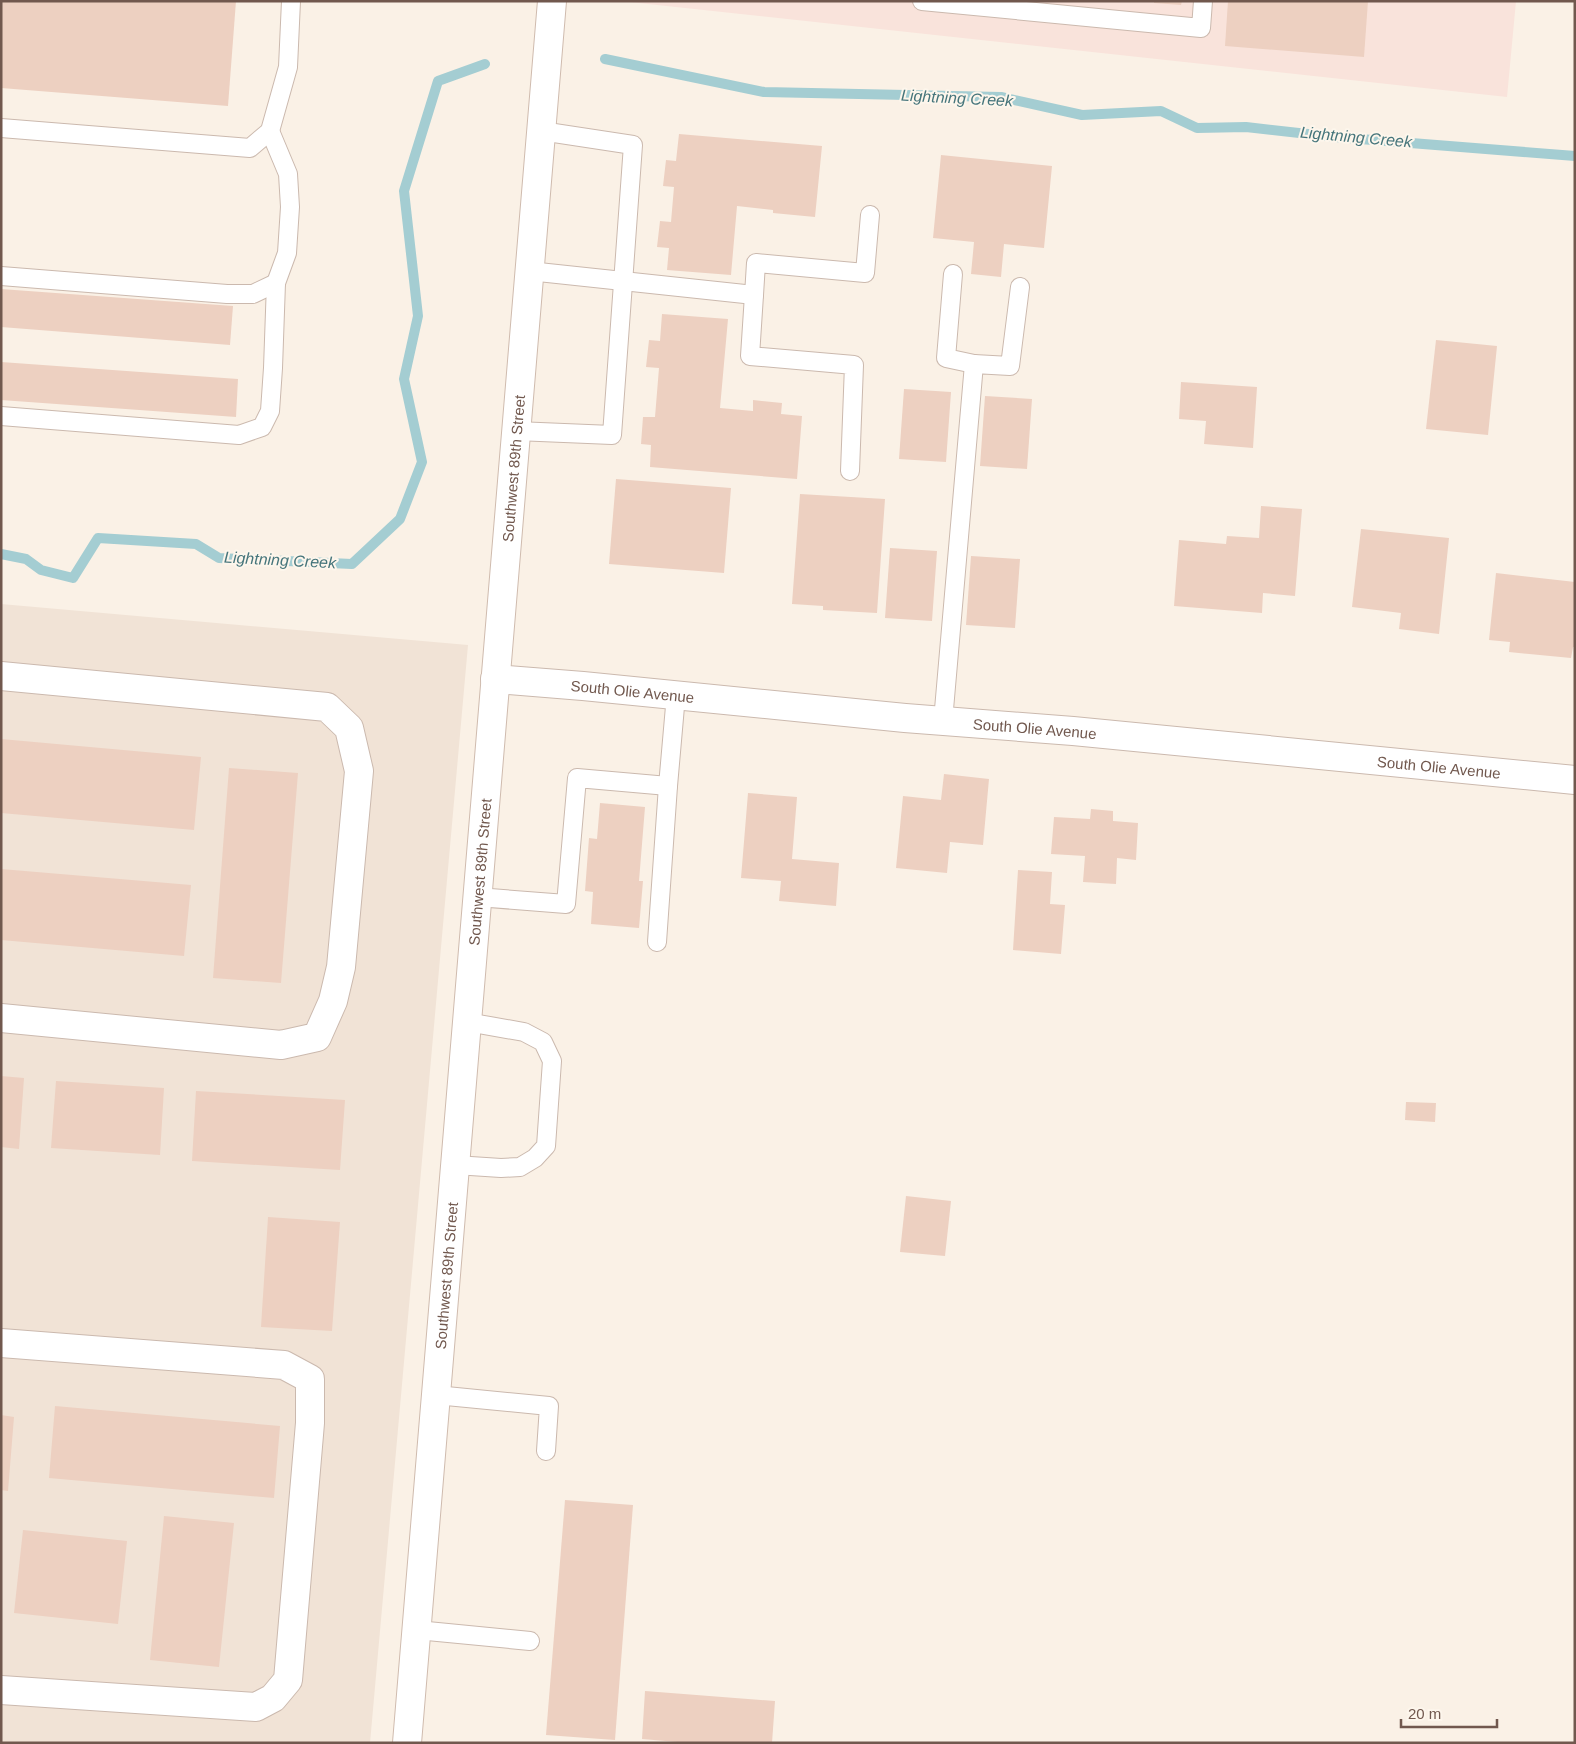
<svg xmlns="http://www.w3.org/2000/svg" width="1576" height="1744" font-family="Arial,sans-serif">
  <rect width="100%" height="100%" fill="#faf1e6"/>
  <!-- residential -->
  <path fill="#f1e3d6" d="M1,604L468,645L370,1743H1Z"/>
  <!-- commercial -->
  <path fill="#f9e3db" d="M620,1H1516L1507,97Z"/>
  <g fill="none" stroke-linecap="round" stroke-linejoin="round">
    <!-- stream -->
    <g stroke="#a4cdd2" stroke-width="10">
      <path d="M605,59L764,92L1001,97L1082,115L1161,111L1197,128L1246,127L1335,137L1575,156"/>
      <path d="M1,554L26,559L41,570L73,578L98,538L196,544L219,558L352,564L400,519L422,462L404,379L418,316L404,191L438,81L485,64"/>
    </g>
  </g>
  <!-- building -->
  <g fill="#edd0c1">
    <path d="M1,1H236L228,106L1,88Z"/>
    <path d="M1154,1H1182L1181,5L1154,3Z"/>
    <path d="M1228,1H1368L1364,57L1225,46Z"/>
    <path d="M679,134L822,146L815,217L773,213V210L737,206L731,275L667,270L669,248L657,247L660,221L671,222L674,187L663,186L666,160L676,161Z"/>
    <path d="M941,155L1052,166L1044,248L1004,244L1001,277L971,274L974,242L933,238Z"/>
    <path d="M1,289L233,306L230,345L1,327Z"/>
    <path d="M662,314L728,319L720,408L753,411V400L782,403L781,414L802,416L797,479L650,467L651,445L641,444L643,417H655L659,368L646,367L649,340L660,341Z"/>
    <path d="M1436,340L1497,346L1488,435L1426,429Z"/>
    <path d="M1,362L238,379L236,417L1,400Z"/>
    <path d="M1181,382L1257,387L1253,448L1204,444L1206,421L1179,419Z"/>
    <path d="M904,389L951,392L946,462L899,459Z"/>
    <path d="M985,396L1032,399L1027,469L980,466Z"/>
    <path d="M616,479L731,488L724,573L609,564Z"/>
    <path d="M800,494L885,499L877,613L823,610V606L792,604Z"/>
    <path d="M1261,506L1302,509L1295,596L1263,593L1262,613L1174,606L1179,540L1226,544L1227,536L1259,538Z"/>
    <path d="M1361,529L1449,538L1439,634L1399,629L1401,613L1352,607Z"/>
    <path d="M890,548L937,551L932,621L885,618Z"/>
    <path d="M971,556L1020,559L1015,628L966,625Z"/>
    <path d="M1496,573L1575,582V647H1573L1571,658L1509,652L1510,642L1489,640Z"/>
    <path d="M1,739L201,757L194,830L1,813Z"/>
    <path d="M229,768L298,773L281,983L213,978Z"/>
    <path d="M944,774L989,779L983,845L950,842L947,873L896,868L903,796L941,800Z"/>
    <path d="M748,793L797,797L792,859L839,863L836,906L779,901L781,881L741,878Z"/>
    <path d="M600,803L645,807L639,881H643L639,928L591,924L593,892L585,891L589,838L597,839Z"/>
    <path d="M1091,809L1113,811V821L1138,823L1136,860L1117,858L1116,884L1083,882L1085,856L1051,854L1054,817L1090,819Z"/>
    <path d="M1,869L191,885L184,956L1,940Z"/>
    <path d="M1018,870L1052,872L1050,904L1065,905L1061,954L1013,950Z"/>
    <path d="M1,1076L24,1078L19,1149L1,1147Z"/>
    <path d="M56,1081L164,1088L160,1155L51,1148Z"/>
    <path d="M196,1091L345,1100L340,1170L192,1161Z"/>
    <path d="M1406,1102L1436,1103L1435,1122L1405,1120Z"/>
    <path d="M906,1196L951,1201L945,1256L900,1252Z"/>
    <path d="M268,1217L340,1222L332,1331L261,1327Z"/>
    <path d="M55,1406L280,1426L274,1498L49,1478Z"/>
    <path d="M1,1415L14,1417L8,1491L1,1490Z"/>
    <path d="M565,1500L633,1505L615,1740L546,1735Z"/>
    <path d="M164,1516L234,1523L219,1667L150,1660Z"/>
    <path d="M23,1530L127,1541L118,1624L14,1613Z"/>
    <path d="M645,1691L775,1701L772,1743H689L642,1739Z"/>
  </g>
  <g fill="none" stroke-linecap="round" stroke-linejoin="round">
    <defs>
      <g id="service">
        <path d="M922,1L1201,28L1203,1"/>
        <path d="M1,128L250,148L270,131L288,67L291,1"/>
        <path d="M529,271L754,295L756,263L865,273L870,215"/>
        <path d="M953,274L946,358L974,364"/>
        <path d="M1,276L227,294H253L276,283"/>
        <path d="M754,295L750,356L854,365L850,471"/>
        <path d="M1,416L239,435L262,427L270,411L273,368L276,283L287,253L290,207L288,174L270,131"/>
        <path d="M516,431L612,435L633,145L541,131"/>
        <path d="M943,721L974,364L1010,366L1020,287"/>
        <path d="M477,897L566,904L577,778L668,786L676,695"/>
        <path d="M657,942L668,786"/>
        <path d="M455,1165L501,1168L520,1167L535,1158L546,1146L552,1061L543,1042L524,1032L467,1022"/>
        <path d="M436,1395L549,1406L546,1451"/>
        <path d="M417,1630L530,1641"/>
      </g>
      <g id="minor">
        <path d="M1,676L327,707L349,728L359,771L341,967L333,1001L317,1037L281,1045L1,1018"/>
        <path id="s1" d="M495,679L583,686L905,718L1073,731L1575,780"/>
        <path d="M1,1343L284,1365L310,1379V1423L288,1680L273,1698L256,1707L1,1690"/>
      </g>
      <g id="secondary">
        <path id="s2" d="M407,1743L552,1"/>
      </g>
    </defs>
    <!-- service casing -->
    <use href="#service" stroke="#cbb9ae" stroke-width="20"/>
    <!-- minor casing -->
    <use href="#minor" stroke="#cbb9ae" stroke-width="30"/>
    <!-- secondary casing -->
    <use href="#secondary" stroke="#cfbbae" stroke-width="30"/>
    <!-- service -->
    <use href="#service" stroke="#fff" stroke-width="18"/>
    <!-- minor -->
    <use href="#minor" stroke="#fff" stroke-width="28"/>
    <!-- secondary -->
    <use href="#secondary" stroke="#fff" stroke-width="28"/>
  </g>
  <g text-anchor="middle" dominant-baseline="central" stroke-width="4" stroke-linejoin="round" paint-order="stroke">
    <!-- street labels -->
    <g font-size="15" fill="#71584e" stroke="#fdf6ec">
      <text stroke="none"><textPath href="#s2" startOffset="1279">Southwest 89th Street</textPath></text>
      <text stroke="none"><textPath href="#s1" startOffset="138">South Olie Avenue</textPath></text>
      <text stroke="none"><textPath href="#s1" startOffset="542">South Olie Avenue</textPath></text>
      <text stroke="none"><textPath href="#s1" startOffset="948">South Olie Avenue</textPath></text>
      <text stroke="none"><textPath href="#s2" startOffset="874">Southwest 89th Street</textPath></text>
      <text stroke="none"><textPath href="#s2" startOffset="469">Southwest 89th Street</textPath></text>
    </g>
    <!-- water labels -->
    <g font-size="16" font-style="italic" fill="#46757b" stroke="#fdf6ec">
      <text transform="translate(957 98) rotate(3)">Lightning Creek</text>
      <text transform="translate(1356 137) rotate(5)">Lightning Creek</text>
      <text transform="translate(280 560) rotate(3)">Lightning Creek</text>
    </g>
  </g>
  <!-- border -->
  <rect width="1576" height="1744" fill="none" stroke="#71584e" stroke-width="5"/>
  <!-- scale -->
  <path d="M1401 1719v8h96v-8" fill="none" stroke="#71584e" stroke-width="2.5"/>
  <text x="1408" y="1719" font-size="15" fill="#71584e" stroke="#fdf6ec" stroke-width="4" paint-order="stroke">20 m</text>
</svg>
